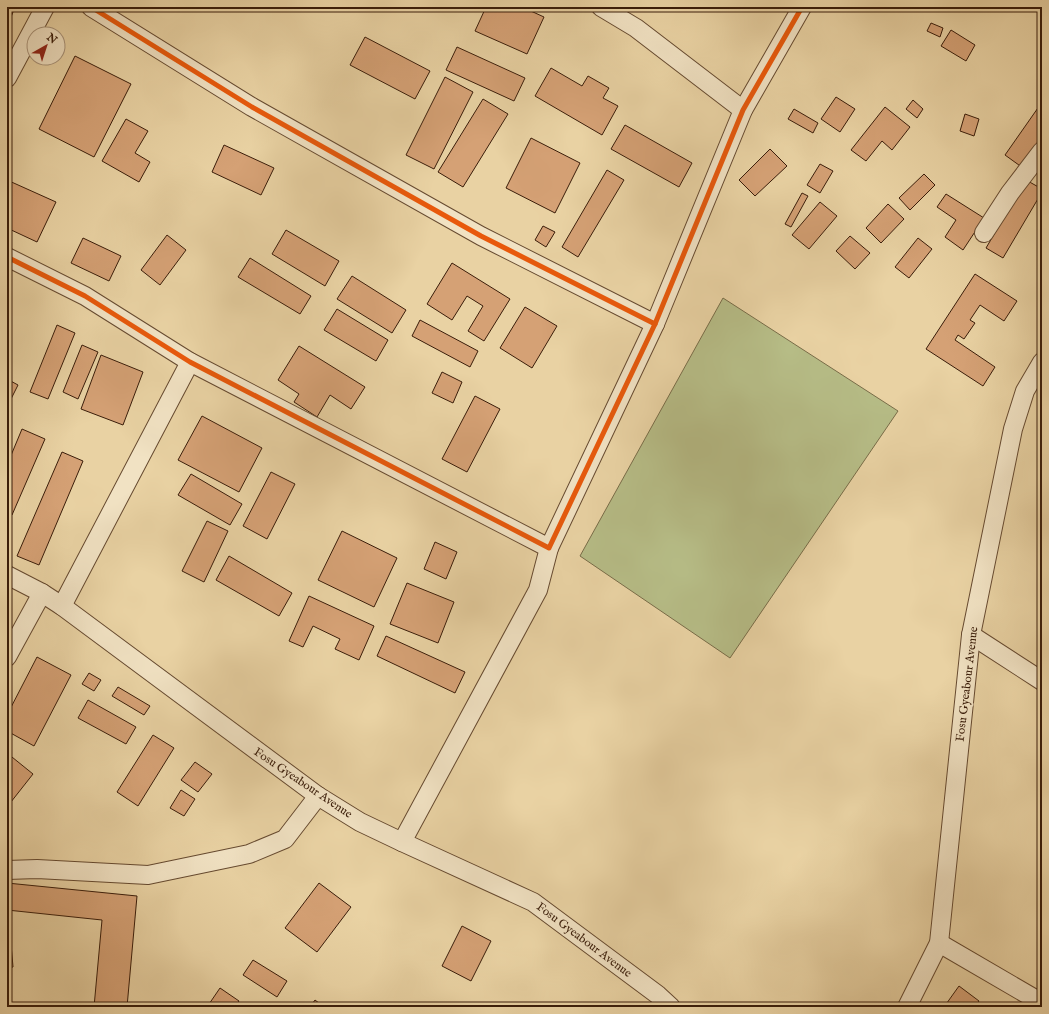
<svg xmlns="http://www.w3.org/2000/svg" width="1049" height="1014" font-family="'IM FELL English',serif">
  <rect width="100%" height="100%" fill="#e9d2a3"/>
  <filter id="stains"><feTurbulence type="fractalNoise" baseFrequency=".005" numOctaves="4"/><feColorMatrix values="0 0 0 0 .2 0 0 0 0 .09 0 0 0 0 .02 0 0 0 .5 -.17"/></filter>
  <radialGradient id="worn" r=".72"><stop offset=".6" stop-color="#630" stop-opacity="0"/><stop offset="1" stop-color="#630" stop-opacity=".3"/></radialGradient>
  <!-- green -->
  <path fill="#b6bc86" stroke="#786c48" d="M723,298L898,411L730,658L580,556Z"/>
  <!-- building -->
  <g fill="#d5a175" stroke="#3a1d0a">
    <path d="M486,7H522L544,17L527,54L475,31Z"/>
    <path d="M7,10L13,12L7,27Z"/>
    <path d="M931,23L943,28L940,37L927,31Z"/>
    <path d="M951,30L975,45L966,61L941,46Z"/>
    <path d="M365,37L430,71L415,99L350,65Z"/>
    <path d="M457,47L525,78L514,101L446,70Z"/>
    <path d="M75,56L131,84L94,157L39,129Z"/>
    <path d="M551,68L582,86L588,76L609,88L603,98L618,106L602,135L535,96Z"/>
    <path d="M445,77L473,92L434,169L406,155Z"/>
    <path d="M836,97L855,109L840,132L821,119Z"/>
    <path d="M483,99L508,114L463,187L438,172Z"/>
    <path d="M913,100L923,109L917,118L906,109Z"/>
    <path d="M1040,105L1042,107V141L1023,168L1005,155Z"/>
    <path d="M885,107L910,127L892,150L882,141L866,161L851,150Z"/>
    <path d="M794,109L818,123L813,133L788,119Z"/>
    <path d="M965,114L979,119L974,136L960,131Z"/>
    <path d="M126,119L148,131L135,153L150,162L139,182L102,161Z"/>
    <path d="M625,125L692,163L679,187L611,149Z"/>
    <path d="M531,138L580,163L555,213L506,188Z"/>
    <path d="M224,145L274,168L261,195L212,172Z"/>
    <path d="M770,149L787,166L755,196L739,180Z"/>
    <path d="M820,164L833,171L820,193L807,185Z"/>
    <path d="M607,170L624,180L578,257L562,247Z"/>
    <path d="M924,174L935,185L910,210L899,198Z"/>
    <path d="M7,180L56,202L37,242L7,228Z"/>
    <path d="M1026,180L1042,189V192L1003,258L986,248Z"/>
    <path d="M802,193L808,196L791,227L785,224Z"/>
    <path d="M946,194L984,218L963,250L945,237L956,220L937,207Z"/>
    <path d="M820,202L837,216L809,249L792,235Z"/>
    <path d="M888,204L904,219L881,243L866,228Z"/>
    <path d="M543,226L555,232L546,247L535,240Z"/>
    <path d="M286,230L339,261L325,286L272,254Z"/>
    <path d="M167,235L186,250L160,285L141,270Z"/>
    <path d="M850,236L870,253L855,269L836,251Z"/>
    <path d="M83,238L121,256L109,281L71,263Z"/>
    <path d="M918,238L932,249L909,278L895,267Z"/>
    <path d="M250,258L311,296L300,314L238,277Z"/>
    <path d="M452,263L510,299L484,341L468,331L483,306L467,296L452,320L427,304Z"/>
    <path d="M975,274L1017,301L1004,321L980,305L970,320L975,323L964,339L958,335L955,340L995,367L983,386L926,349Z"/>
    <path d="M352,276L406,310L392,333L337,299Z"/>
    <path d="M525,307L557,326L532,368L500,348Z"/>
    <path d="M337,309L388,340L376,361L324,330Z"/>
    <path d="M420,320L478,351L470,367L412,336Z"/>
    <path d="M57,325L75,333L48,399L30,392Z"/>
    <path d="M82,345L98,352L78,399L63,392Z"/>
    <path d="M299,346L365,387L351,409L330,395L317,417L294,402L299,394L278,380Z"/>
    <path d="M101,355L143,372L123,425L81,409Z"/>
    <path d="M442,372L462,382L453,403L432,393Z"/>
    <path d="M7,379L18,385L8,405H7Z"/>
    <path d="M475,396L500,409L467,472L442,459Z"/>
    <path d="M202,416L262,448L239,492L178,460Z"/>
    <path d="M22,429L45,439L12,515L7,513V465Z"/>
    <path d="M62,452L83,461L39,565L17,556Z"/>
    <path d="M271,472L295,484L267,539L243,526Z"/>
    <path d="M191,474L242,504L230,525L178,495Z"/>
    <path d="M207,521L228,531L204,582L182,571Z"/>
    <path d="M342,531L397,558L374,607L318,580Z"/>
    <path d="M435,542L457,552L446,579L424,569Z"/>
    <path d="M229,556L292,593L279,616L216,580Z"/>
    <path d="M407,583L454,602L438,643L390,624Z"/>
    <path d="M309,596L374,626L359,660L335,649L340,639L313,626L303,647L289,641Z"/>
    <path d="M386,636L465,672L455,693L377,656Z"/>
    <path d="M37,657L71,675L34,746L7,731V715Z"/>
    <path d="M89,673L101,680L94,691L82,684Z"/>
    <path d="M118,687L150,706L144,715L112,696Z"/>
    <path d="M88,700L136,727L126,744L78,718Z"/>
    <path d="M153,735L174,748L138,806L117,792Z"/>
    <path d="M7,753L33,774L7,807Z"/>
    <path d="M195,762L212,774L198,792L181,780Z"/>
    <path d="M181,790L195,799L184,816L170,808Z"/>
    <path d="M7,883L137,896L127,1007H94L102,920L7,910Z"/>
    <path d="M319,883L351,907L317,952L285,928Z"/>
    <path d="M462,926L491,941L471,981L442,966Z"/>
    <path d="M11,944L13,967L7,968V945Z"/>
    <path d="M253,960L287,981L277,997L243,975Z"/>
    <path d="M959,986L979,1001L975,1007H944Z"/>
    <path d="M220,988L239,1001L235,1007H207Z"/>
    <path d="M315,1000L324,1007H310Z"/>
  </g>
  <g fill="none" stroke-linecap="round" stroke-linejoin="round">
    <defs>
      <g id="minor">
        <path d="M91,7L252,107L481,236L655,324L743,110L802,7"/>
        <path d="M601,7L636,28L743,110"/>
        <path d="M7,78L45,7"/>
        <path d="M984,233L1010,193L1042,151"/>
        <path d="M7,257L85,296L190,362L549,548L655,324"/>
        <path d="M7,575L42,593L62,606L318,796L360,822L402,842L533,902L658,995L671,1007"/>
        <path d="M62,606L190,362"/>
        <path d="M971,635L1042,681"/>
        <path d="M7,657L42,593"/>
        <path d="M402,842L538,590L549,548"/>
        <path d="M7,870L37,869L148,875L249,854L285,839L318,796"/>
        <path d="M939,943L1042,1003"/>
        <path d="M907,1007L939,943L971,635L1013,429L1025,391L1042,362"/>
      </g>
    </defs>
    <!-- minor casing -->
    <use href="#minor" stroke="#664a30" stroke-width="20"/>
    <!-- minor -->
    <use href="#minor" stroke="#f1e2c3" stroke-width="18"/>
    <defs>
      <g id="cycleway">
        <path d="M91,7L252,107L481,236L655,324L743,110L802,7"/>
        <path d="M7,257L85,296L190,362L549,548L655,324"/>
      </g>
    </defs>
    <!-- cycleway casing -->
    <use href="#cycleway" stroke="#f1e2c3" stroke-width="8"/>
    <!-- cycleway -->
    <use href="#cycleway" stroke="#e8590c" stroke-width="5"/>
  </g>
  <g text-anchor="middle" dominant-baseline="central" stroke-width="4" stroke-linejoin="round" paint-order="stroke">
    <!-- street labels -->
    <g font-size="12" fill="#3a1d0a" stroke="#f1e2c3">
      <text transform="translate(967 684) rotate(-83)">Fosu Gyeabour Avenue</text>
      <text transform="translate(303 783) rotate(34)">Fosu Gyeabour Avenue</text>
      <text transform="translate(584 940) rotate(37)">Fosu Gyeabour Avenue</text>
    </g>
  </g>
  <!-- margin -->
  <rect width="1049" height="1014" fill="none" stroke="#e9d2a3" stroke-width="24"/>
  <rect x="8" y="8" width="1033" height="998" fill="none" stroke="#3a1d0a" stroke-width="2"/>
  <rect x="12" y="12" width="1025" height="990" fill="none" stroke="#3a1d0a"/>
  <!-- north arrow -->
  <g transform="translate(46 46) rotate(39)"><circle r="19" fill="#f1e2c3" stroke="#a89379"/>
  <path d="M0-3L7 15L0 10L-7 15Z" fill="#8f2418"/>
  <text y="-6" font-size="11" font-weight="bold" text-anchor="middle" fill="#3a1d0a">N</text>
  </g>
  <rect width="100%" height="100%" filter="url(#stains)"/>
  <rect width="100%" height="100%" fill="url(#worn)"/>
</svg>
